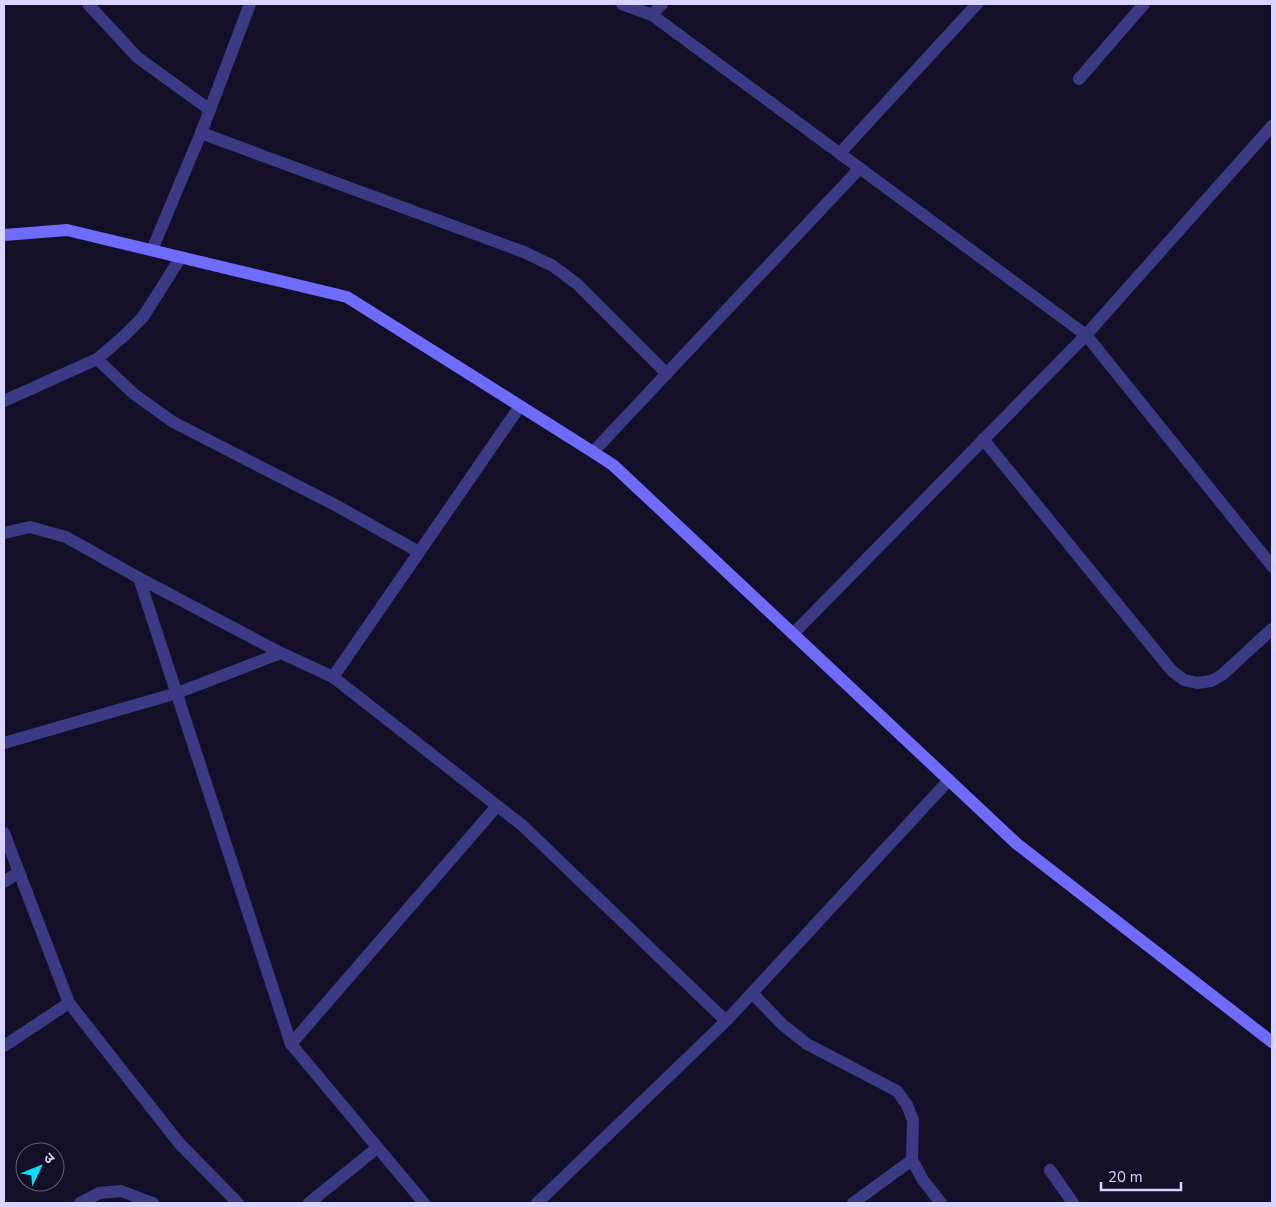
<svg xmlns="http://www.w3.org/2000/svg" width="1276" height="1207" font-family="'Nunito Sans','Noto Sans Devanagari',sans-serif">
  <rect width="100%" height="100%" fill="#130f26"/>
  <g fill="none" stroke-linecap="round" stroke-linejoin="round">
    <!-- minor -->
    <g stroke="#3d3a85" stroke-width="12">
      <path d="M88,4L137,57L210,110"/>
      <path d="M622,4L652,15L1086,335L1272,566"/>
      <path d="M652,15L662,4"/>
      <path d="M1079,79L1144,4"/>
      <path d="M201,133L524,252L553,266L577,284L667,374"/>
      <path d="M840,153L977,4"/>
      <path d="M152,250L201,133L250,4"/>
      <path d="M97,359L134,394L173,422L337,506L419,552"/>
      <path d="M4,401L97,359L124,336L143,317L181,257"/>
      <path d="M983,439L1172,671L1184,680L1197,683L1211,681L1222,675L1272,629"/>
      <path d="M593,452L860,168"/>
      <path d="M4,533L30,527L66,537L139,578L281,653L333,677L523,826L726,1021"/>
      <path d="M139,578L291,1044L424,1203"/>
      <path d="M793,634L1086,335L1272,126"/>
      <path d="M333,677L520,406"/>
      <path d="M4,743L177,693L281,653"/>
      <path d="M4,833L69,1003"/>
      <path d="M4,882L19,872"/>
      <path d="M752,993L783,1025L807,1044L897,1091L907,1105L913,1120L912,1160L923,1180L941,1203"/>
      <path d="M291,1044L497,806"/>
      <path d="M4,1046L69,1003L179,1143L238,1203"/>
      <path d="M1050,1170L1073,1203"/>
      <path d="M80,1203L99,1193L121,1191L153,1203"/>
      <path d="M309,1203L377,1148"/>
      <path d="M537,1203L726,1021L949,780"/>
      <path d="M853,1203L912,1160"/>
    </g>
    <!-- secondary -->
    <path stroke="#6f6bff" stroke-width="12" d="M4,235L67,230L347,297L593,452L613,465L1017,844L1272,1042"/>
  </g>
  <!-- border -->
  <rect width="1276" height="1207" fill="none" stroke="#d9d4ff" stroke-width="10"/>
  <!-- north arrow -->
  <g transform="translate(40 1167) rotate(47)"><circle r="24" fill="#130f26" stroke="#625e7d"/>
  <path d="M0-4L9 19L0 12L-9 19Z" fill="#00e5ff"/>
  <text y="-8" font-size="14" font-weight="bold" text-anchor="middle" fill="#d9d4ff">उ</text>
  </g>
  <!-- scale -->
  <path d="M1101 1182v8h80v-8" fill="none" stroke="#d9d4ff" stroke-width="2.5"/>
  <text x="1108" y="1182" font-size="15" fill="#d9d4ff" stroke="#130f26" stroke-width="4" paint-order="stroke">20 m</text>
</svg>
